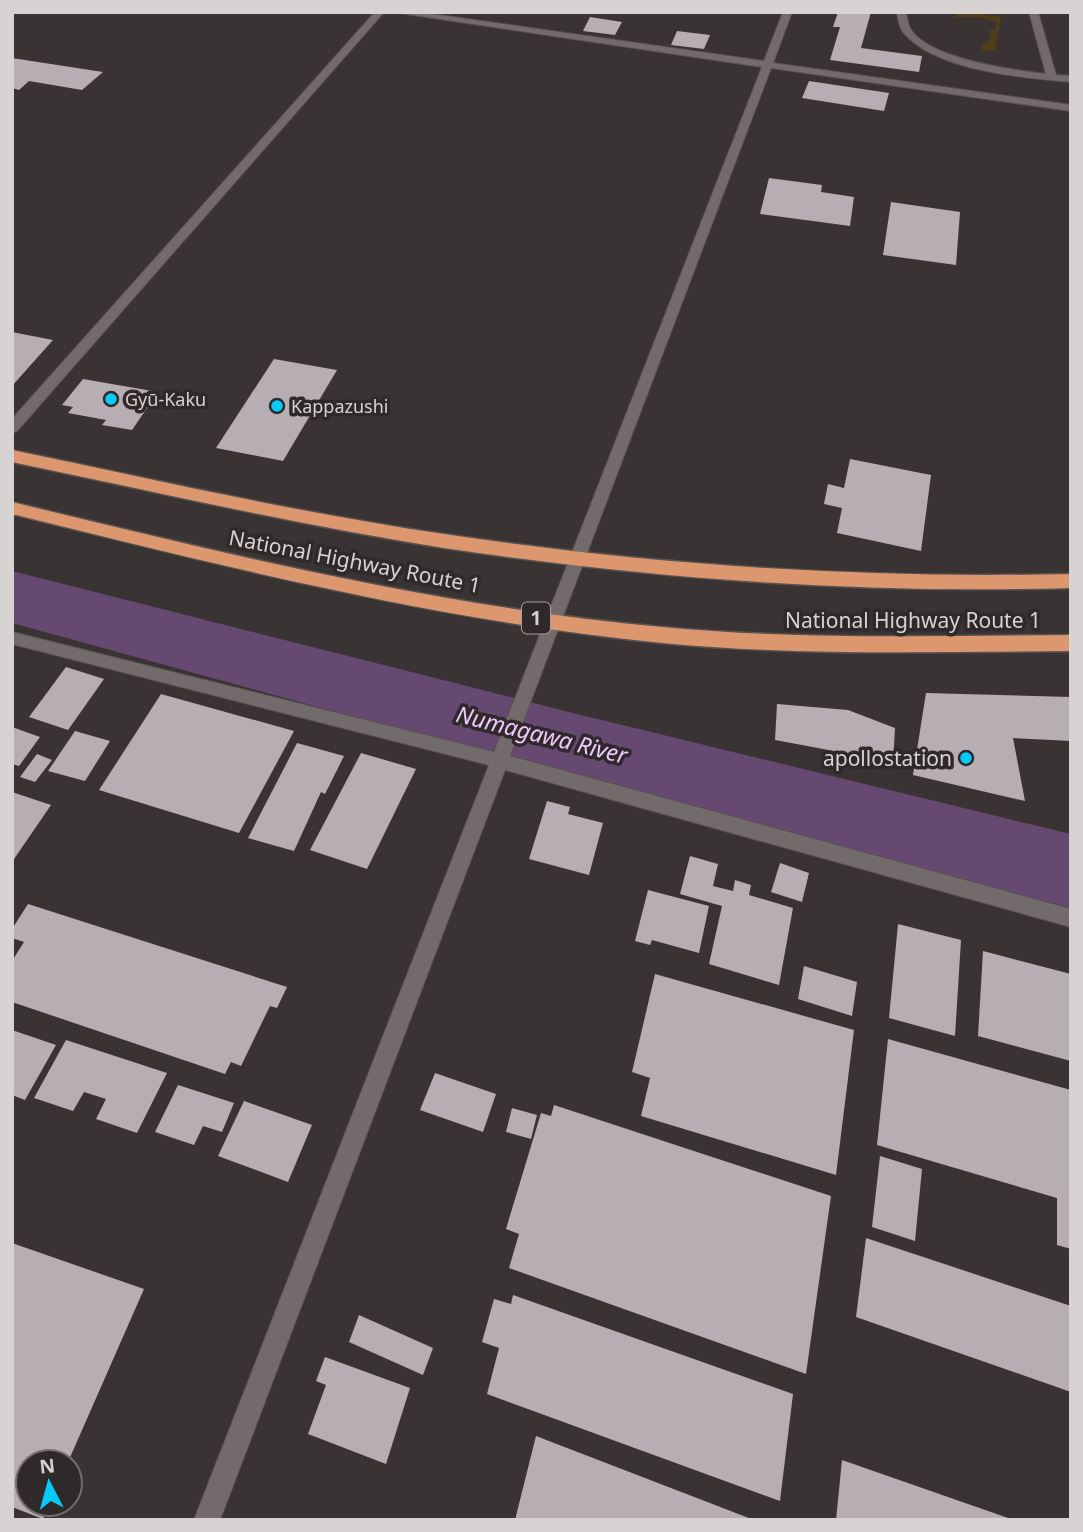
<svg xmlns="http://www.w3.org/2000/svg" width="1083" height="1532" font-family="'Noto Sans',sans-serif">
  <rect width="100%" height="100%" fill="#3a3333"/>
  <!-- green -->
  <path fill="#503e1a" d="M970,12L1001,17L995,50L983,51L981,46L992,38L988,31L996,29L995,22L979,17H954L957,13Z"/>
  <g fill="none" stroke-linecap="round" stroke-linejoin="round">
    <!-- river -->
    <path fill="#664971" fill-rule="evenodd" d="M12,571L577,714L1071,834V908L577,778L12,623Z"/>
  </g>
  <!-- building -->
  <g fill="#b6aeb2">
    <path d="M838,12H871L861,48L922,56L919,72L830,60L840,27H833Z"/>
    <path d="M590,17L622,22L615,35L583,31Z"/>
    <path d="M677,31L710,35L704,49L671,45Z"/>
    <path d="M12,58L103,72L82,90L29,81L19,90L12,88Z"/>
    <path d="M809,81L889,93L884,111L802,98Z"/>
    <path d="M769,178L822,185L821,192L854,197L850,226L760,214Z"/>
    <path d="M891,202L960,212L956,265L883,255Z"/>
    <path d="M12,332L53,340L12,386Z"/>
    <path d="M274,359L337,370L283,461L216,448Z"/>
    <path d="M83,379L158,392L132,430L102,425L106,420L68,413L73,407L62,405Z"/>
    <path d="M850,459L931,475L921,551L837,533L842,508L824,504L828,484L844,488Z"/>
    <path d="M66,667L104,679L68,730L29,717Z"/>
    <path d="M926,693L1071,697V741L1013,738L1025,801L913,775Z"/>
    <path d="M161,694L294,731L239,833L99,790Z"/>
    <path d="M777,704L848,710L895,728L893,762L775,740Z"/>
    <path d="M12,727L40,737L19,766L12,764Z"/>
    <path d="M75,731L110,741L85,781L48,771Z"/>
    <path d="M297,743L344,756L325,794L321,792L294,851L248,838Z"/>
    <path d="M361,753L416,769L367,869L310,850Z"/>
    <path d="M37,754L52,760L35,782L20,777Z"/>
    <path d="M12,792L51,805L12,862Z"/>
    <path d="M547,801L570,807L568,814L603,823L589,875L529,859Z"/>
    <path d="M690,856L718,864L713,886L733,891L735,880L751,885L749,895L793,908L779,985L709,964L722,906L680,894Z"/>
    <path d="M780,863L809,873L802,902L771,892Z"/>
    <path d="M648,890L709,906L699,953L652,940L650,945L635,941Z"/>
    <path d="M28,904L287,987L277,1008L270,1006L241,1066L231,1062L225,1074L12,1002V961L24,942L12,938V929Z"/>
    <path d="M898,924L961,940L955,1036L889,1018Z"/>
    <path d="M983,951L1071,974V1061L978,1036Z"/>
    <path d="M804,966L857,982L852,1016L798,999Z"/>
    <path d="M655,974L854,1030L836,1175L641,1116L650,1078L632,1072Z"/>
    <path d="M12,1030L56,1045L25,1100L12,1095Z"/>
    <path d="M888,1039L1071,1090V1249L1057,1245V1198L877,1145Z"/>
    <path d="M66,1040L167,1073L137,1133L96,1119L106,1099L84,1092L73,1111L34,1098Z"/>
    <path d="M435,1073L496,1094L483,1132L420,1110Z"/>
    <path d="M178,1085L234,1103L222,1132L203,1126L194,1145L155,1132Z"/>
    <path d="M244,1101L312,1125L288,1182L218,1156Z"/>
    <path d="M554,1105L831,1196L806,1374L509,1268L519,1234L506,1229L541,1113L551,1116Z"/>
    <path d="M512,1108L537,1115L531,1139L506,1132Z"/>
    <path d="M880,1156L922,1169L915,1241L872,1227Z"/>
    <path d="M866,1238L1071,1306V1392L856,1317Z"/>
    <path d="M12,1243L144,1289L68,1462H28V1504H50L43,1519L12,1507Z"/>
    <path d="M513,1295L793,1394L780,1501L487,1394L499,1348L482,1342L494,1299L511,1304Z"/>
    <path d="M359,1315L433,1348L423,1375L349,1342Z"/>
    <path d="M325,1357L410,1388L386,1464L308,1434L326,1385L316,1381Z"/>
    <path d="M536,1436L754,1520H515Z"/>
    <path d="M842,1460L1011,1519V1520H836Z"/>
  </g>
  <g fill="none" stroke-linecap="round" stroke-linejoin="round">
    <defs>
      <g id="minor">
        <path d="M375,12H384L17,431L12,433V419Z"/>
        <path d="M393,12H418L764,61L783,12H792L773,63L1071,105V111L771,68L510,756L1071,909V927L505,770L220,1520H194L489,765L12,644V632L494,752L762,67Z"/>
        <path d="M897,12H906C907,17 908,24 910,28C927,59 1013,70 1046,74L1029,12H1038L1056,75L1071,76V82C1024,78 935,71 903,32C899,27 898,19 897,12Z"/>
      </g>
      <g id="highway">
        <path d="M12,450C156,480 299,513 444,534C651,565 862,579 1071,574V588C862,594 651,579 444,548C299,525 156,492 12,462Z"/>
        <path d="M12,502C226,554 442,607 662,627C798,640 934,636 1071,635V651C934,652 798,656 662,643C442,621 226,567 12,514Z"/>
      </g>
    </defs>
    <!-- minor casing -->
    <use href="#minor" stroke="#585251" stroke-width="2"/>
    <!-- highway casing -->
    <use href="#highway" stroke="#585251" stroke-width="3"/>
    <!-- minor -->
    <use href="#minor" fill="#736b6b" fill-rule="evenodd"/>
    <!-- highway -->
    <use href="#highway" fill="#dc976f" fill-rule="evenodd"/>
  </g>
  <!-- markers -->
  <g fill="#05cbf9" stroke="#302929" stroke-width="2.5">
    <circle cx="111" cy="399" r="7"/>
    <circle cx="277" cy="406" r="7"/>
    <circle cx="966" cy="758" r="7"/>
  </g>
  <g text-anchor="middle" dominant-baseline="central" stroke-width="7" stroke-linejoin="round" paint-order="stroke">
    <!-- far-poi labels -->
    <g font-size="18" fill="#d7d3d2" stroke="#302929" text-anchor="start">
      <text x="125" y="399">Gyū-Kaku</text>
      <text x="291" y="406">Kappazushi</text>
    </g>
    <!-- shield labels -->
    <rect fill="#302929" stroke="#a5a09f" stroke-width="2" x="522" y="602.5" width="28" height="31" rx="5"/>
    <g font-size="19" font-weight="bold" fill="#d7d3d2">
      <text x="536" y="618">1</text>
    </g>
    <!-- street labels -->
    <g font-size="21" fill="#d7d3d2" stroke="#302929">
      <text transform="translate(355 561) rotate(11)">National Highway Route 1</text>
      <text x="913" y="620">National Highway Route 1</text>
    </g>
    <!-- poi labels -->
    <g font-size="21" fill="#d7d3d2" stroke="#302929" text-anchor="end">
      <text x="952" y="758">apollostation</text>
    </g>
    <!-- water labels -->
    <g font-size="23" font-style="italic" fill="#efc8fe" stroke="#302929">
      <text transform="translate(542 734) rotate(14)">Numagawa River</text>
    </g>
  </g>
  <!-- border -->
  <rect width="1083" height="1532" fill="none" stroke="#d7d3d2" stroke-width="28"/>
  <!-- north arrow -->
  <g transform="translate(49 1483) rotate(354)"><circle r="33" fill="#302929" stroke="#736d6d" stroke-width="2"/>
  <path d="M0-5L12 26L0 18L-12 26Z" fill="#05cbf9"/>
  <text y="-10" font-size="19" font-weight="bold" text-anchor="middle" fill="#d7d3d2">N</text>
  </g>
</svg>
